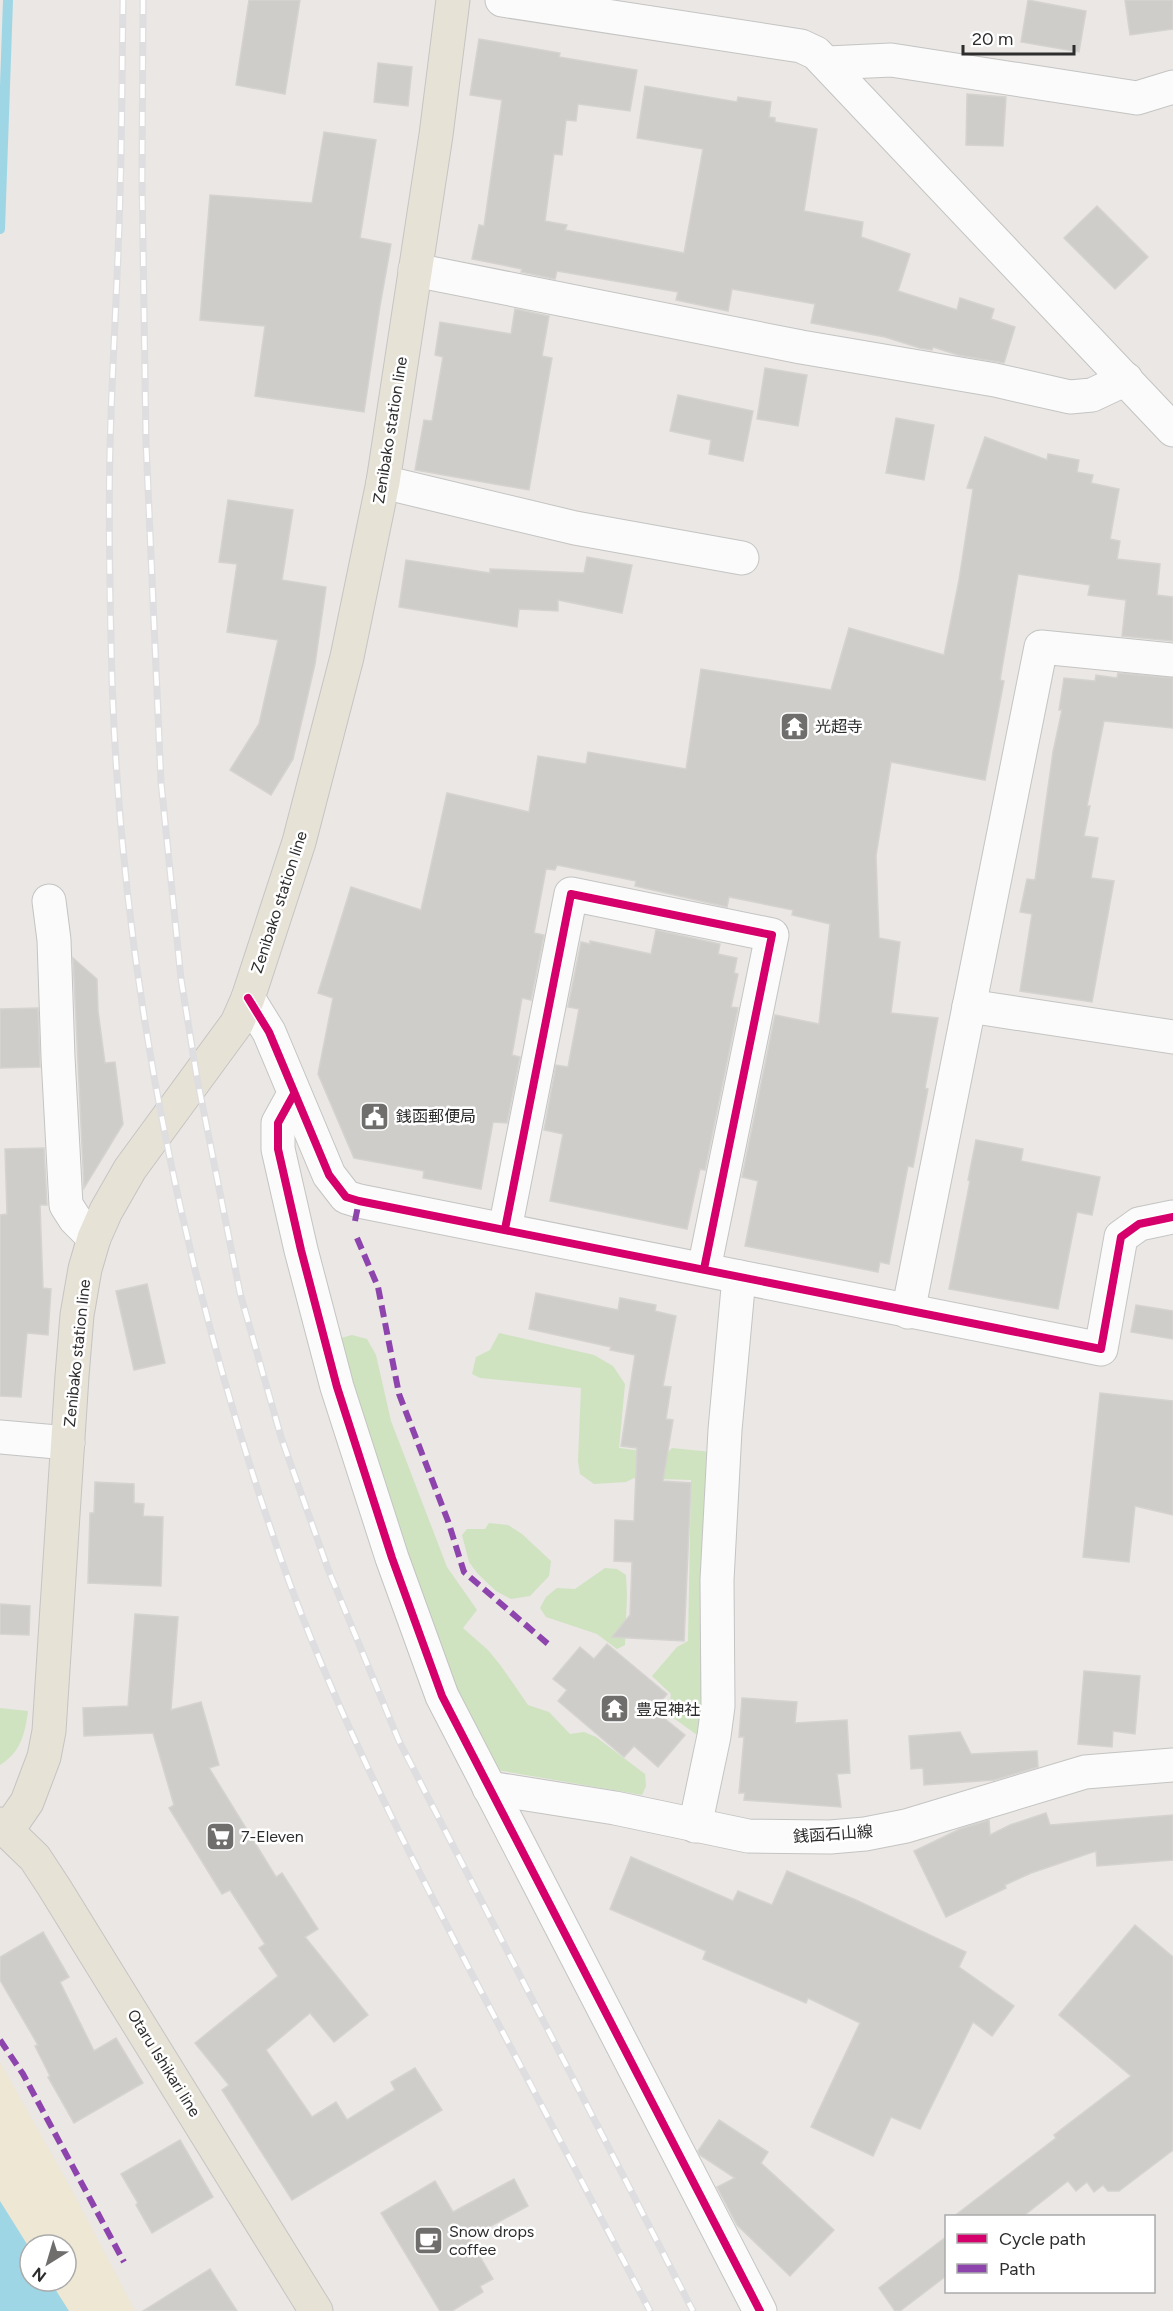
<svg xmlns="http://www.w3.org/2000/svg" width="1173" height="2311" font-family="Figtree,'Noto Sans JP',sans-serif">
  <rect width="100%" height="100%" fill="#eae7e4"/>
  <!-- green -->
  <g fill="#cfe3c0">
    <path d="M499,1333L594,1355L613,1366L625,1384L619,1448L666,1454L672,1448L712,1452L706,1696L697,1735L668,1714L671,1694L652,1676L677,1647L688,1641L691,1480L634,1478L626,1482L594,1484L580,1474L578,1461L581,1388L480,1378L472,1374L476,1357L490,1350Z"/>
    <path d="M352,1335L367,1339L376,1355L391,1421L447,1567L477,1610L463,1628L488,1650L501,1666L528,1705L549,1712L570,1734L584,1732L596,1737L645,1774L646,1786L642,1795L491,1769L450,1690L338,1348L341,1338Z"/>
    <path d="M489,1523L508,1525L522,1534L551,1561L549,1576L530,1596L511,1599L496,1591L478,1574L469,1562L462,1535L467,1529H485Z"/>
    <path d="M605,1568L617,1569L626,1575L627,1595L625,1645L617,1649L597,1634L546,1617L540,1608L546,1597L557,1588L575,1589Z"/>
    <path d="M0,1708L28,1711C25,1733 21,1752 0,1765Z"/>
  </g>
  <!-- sand -->
  <path fill="#ede7d4" d="M0,2062L74,2194L135,2311H67L48,2281H66V2245H30V2251L0,2202Z"/>
  <!-- water -->
  <path fill="#9ed6e5" d="M0,2201L30,2249V2281H50L69,2311H0Z"/>
  <g fill="none" stroke-linecap="round" stroke-linejoin="round">
    <!-- stream -->
    <path stroke="#9ed6e5" stroke-width="10" d="M0,229L8,0"/>
  </g>
  <!-- building -->
  <g fill="#cfcdca" stroke="#d5d3d0" stroke-width="1.5">
    <path d="M249,0H300L285,94L236,85Z"/>
    <path d="M1028,0L1086,11L1079,52L1021,42Z"/>
    <path d="M1125,0H1173V29L1130,35Z"/>
    <path d="M479,39L560,53L559,57L637,70L630,111L578,104L576,121L566,120L562,155L554,154L545,221L567,225L565,230L684,253L703,149L637,138L645,86L737,102L738,97L771,102L769,117L775,118V122L817,129L804,211L863,222L861,237L910,254L898,291L957,310L960,298L994,309L991,319L1015,327L1004,363L958,355L933,347L932,350L920,348L885,337L811,323L815,304L732,289L728,311L676,300L678,292L557,271L555,279L521,272L522,269L472,259L479,225L484,226L502,100L470,95Z"/>
    <path d="M378,63L412,67L408,106L374,102Z"/>
    <path d="M967,94L1006,97L1003,146L966,145Z"/>
    <path d="M324,132L376,140L360,238L391,244L380,306L364,412L255,396L265,326L200,320L210,195L312,203Z"/>
    <path d="M1097,206L1148,257L1115,289L1064,238Z"/>
    <path d="M515,309L549,316L542,356L552,358L529,490L415,470L424,420L432,421L443,357L435,355L440,322L511,334Z"/>
    <path d="M765,368L807,375L798,426L757,419Z"/>
    <path d="M678,395L753,411L743,461L709,454L711,440L670,431Z"/>
    <path d="M896,418L934,425L924,480L886,473Z"/>
    <path d="M985,437L1047,460L1048,454L1079,460L1077,472L1093,475L1091,483L1119,489L1110,539L1120,541L1117,559L1160,564L1157,595L1173,597V641L1122,636L1126,600L1088,595L1090,585L1018,574L1000,680L1004,681L985,780L891,762L876,856L879,938L900,942L891,1013L938,1018L925,1088L928,1089L913,1167L908,1166L889,1264L880,1262L878,1272L745,1246L758,1181L742,1177L775,1015L819,1024L830,924L792,915L793,910L729,897L727,907L635,886L636,881L557,865L555,870L546,869L534,933L544,935L531,1000L522,998L512,1055L520,1057L507,1123L493,1122L481,1189L423,1178L424,1171L354,1158L318,1074L333,998L318,993L351,887L421,910L447,793L529,812L538,756L586,764L588,752L686,769L701,669L831,690L849,628L944,655L959,580L973,489L967,488Z"/>
    <path d="M228,500L293,510L282,580L326,587L315,664L293,759L271,795L230,770L259,724L278,640L227,632L237,564L219,562Z"/>
    <path d="M587,557L632,565L622,613L558,600V611L519,609L517,627L399,607L406,560L490,573V569L584,573Z"/>
    <path d="M1118,673L1173,678V728L1104,721L1087,806H1090L1084,836L1098,838L1091,878L1114,881L1092,1002L1020,991L1032,914L1020,912L1027,879L1035,880L1053,752L1062,710H1059L1064,678L1095,681L1096,675L1117,678Z"/>
    <path d="M656,930L720,944L718,954L737,958L734,973L738,974L731,1007L738,1008L705,1170L700,1169L687,1229L550,1201L563,1134L544,1130L556,1065L568,1067L579,1009L568,1007L581,942L590,944V941L651,954Z"/>
    <path d="M73,958L97,979L98,1011L105,1063L115,1062L123,1124L84,1188Z"/>
    <path d="M38,1008L40,1067L0,1068V1009Z"/>
    <path d="M976,1140L1023,1149L1021,1161L1100,1177L1092,1215L1077,1212L1058,1309L949,1289L970,1181L968,1180Z"/>
    <path d="M44,1148L47,1205H40L43,1288L51,1289L48,1335L27,1333L21,1397L0,1396V1215L7,1214L5,1149Z"/>
    <path d="M147,1284L165,1363L134,1370L116,1291Z"/>
    <path d="M536,1293L618,1310L620,1298L656,1305L655,1311L676,1316L663,1386L671,1387L666,1419L673,1420L663,1481L691,1483L684,1641L612,1637L630,1615L632,1562L614,1561L615,1520L634,1521L637,1448L621,1446L635,1355L610,1350L611,1347L529,1329Z"/>
    <path d="M1136,1305L1173,1311V1339L1131,1332Z"/>
    <path d="M1100,1393L1173,1401V1515L1135,1506L1129,1562L1083,1557Z"/>
    <path d="M95,1482L134,1484V1503L144,1504L143,1516L163,1517L161,1586L88,1583L90,1513H94Z"/>
    <path d="M0,1604L30,1606L29,1635L0,1634Z"/>
    <path d="M135,1614L178,1617L171,1710L201,1702L219,1765L209,1768L276,1877L282,1873L318,1929L305,1937L368,2015L334,2042L310,2013L266,2050L312,2117L336,2102L347,2120L395,2090L391,2082L415,2068L442,2110L292,2200L222,2090L229,2085L195,2043L278,1976L259,1948L265,1944L230,1890L222,1894L169,1808L174,1805L153,1733L84,1736L83,1708L128,1706Z"/>
    <path d="M607,1644L667,1694L662,1700L667,1704L659,1714L685,1735L658,1767L634,1746L624,1757L558,1701L567,1690L553,1679L580,1647L594,1659Z"/>
    <path d="M1084,1671L1140,1676L1135,1734L1113,1731L1112,1747L1078,1744Z"/>
    <path d="M742,1698L797,1702L795,1723L847,1720L850,1773L837,1774L841,1807L744,1800L745,1793H739L744,1737H739Z"/>
    <path d="M960,1732L971,1754L1037,1751L1038,1767L994,1780L924,1785L923,1768L911,1769L909,1736Z"/>
    <path d="M1046,1813L1050,1825L1173,1815V1860L1097,1866L1096,1851L1031,1873L1005,1885L1006,1888L946,1917L914,1851L960,1829L989,1820L990,1835L1010,1825Z"/>
    <path d="M631,1857L733,1901L738,1891L772,1905L787,1871L856,1900L966,1952L959,1967L1014,2006L992,2036L973,2022L920,2129L891,2117L873,2156L811,2127L860,2023L808,1998L806,2003L703,1959L706,1951L610,1909Z"/>
    <path d="M1135,1925L1173,1957V2150L1119,2191H1108L1103,2185L1094,2192L1087,2182L1076,2191L1068,2181L1022,2217H953L1056,2138L1054,2135L1131,2076L1059,2015Z"/>
    <path d="M43,1932L69,1977L60,1982L94,2051L116,2038L143,2083L74,2123L48,2077L50,2076L35,2046L38,2045L0,1980V1957Z"/>
    <path d="M719,2120L768,2152L761,2163L834,2230L790,2276L737,2225L717,2187L735,2178L700,2155L698,2151Z"/>
    <path d="M180,2140L213,2197L152,2233L136,2205L138,2203L121,2174Z"/>
    <path d="M514,2179L528,2206L469,2238L493,2279L480,2286L483,2292L452,2311H440L381,2213L435,2181L453,2212Z"/>
    <path d="M946,2237V2276L900,2311H895L879,2288Z"/>
    <path d="M210,2269L237,2311H143Z"/>
  </g>
  <g fill="none" stroke-linecap="round" stroke-linejoin="round">
    <defs>
      <g id="minor">
        <path d="M502,0L801,46L816,53L1173,430"/>
        <path d="M828,63L891,60L1137,98L1173,87"/>
        <path d="M415,270L801,347L995,380L1070,397L1092,395L1126,379"/>
        <path d="M383,482L575,528L742,558"/>
        <path d="M49,901L54,940L58,1057L66,1205L75,1219L94,1238"/>
        <path d="M248,998L269,1032L329,1175L346,1197L359,1201L1101,1349L1121,1237L1139,1224L1173,1217"/>
        <path d="M969,1006L1173,1037"/>
        <path d="M294,1094L278,1123V1149L301,1250L337,1387L392,1558L442,1696L760,2311"/>
        <path d="M505,1229L571,894L772,935L704,1269"/>
        <path d="M908,1312L1041,647L1173,660"/>
        <path d="M0,1437L68,1443"/>
        <path d="M489,1788L615,1808L748,1836L830,1837L865,1834L906,1826L1085,1772L1173,1765"/>
        <path d="M695,1826L714,1736L718,1706L717,1580L725,1430L739,1277"/>
      </g>
      <g id="major">
        <path d="M0,1824L35,1858L54,1887L316,2311"/>
        <path d="M7,1831L27,1802L44,1757L49,1731L72,1376L77,1315L85,1269L94,1238L106,1211L130,1169L237,1023L248,998L299,842L347,657L383,482L436,135L453,0"/>
      </g>
    </defs>
    <!-- minor casing -->
    <use href="#minor" stroke="#c4c4c3" stroke-width="35"/>
    <!-- major casing -->
    <use href="#major" stroke="#c6c4c3" stroke-width="35"/>
    <!-- minor -->
    <use href="#minor" stroke="#fcfbfb" stroke-width="33"/>
    <!-- major -->
    <use href="#major" stroke="#e6e2d6" stroke-width="33"/>
    <defs>
      <g id="rail">
        <path d="M123,0C122,65 122,130 120,194C118,279 112,364 110,449C108,526 110,603 112,680C122,980 183,1277 281,1559C332,1705 403,1842 474,1978C533,2089 592,2200 650,2311"/>
        <path d="M143,0L142,180L146,442L161,782L181,979L197,1078L240,1293L281,1437L328,1569L399,1741L693,2311"/>
      </g>
    </defs>
    <!-- rail casing -->
    <use href="#rail" stroke="#dedee0" stroke-width="7"/>
    <!-- rail -->
    <use href="#rail" stroke="#fff" stroke-width="4.5" stroke-dasharray="14" stroke-linecap="butt"/>
    <!-- quiet -->
    <g stroke="#8e44ad" stroke-width="6" stroke-dasharray="12 6" stroke-linecap="butt">
      <path d="M355,1221L359,1201"/>
      <path d="M357,1238L378,1287L399,1394L448,1521L464,1572L548,1644"/>
      <path d="M0,2040L23,2074L124,2262"/>
    </g>
    <defs>
      <g id="cycleway">
        <path d="M248,998L269,1032L329,1175L346,1197L359,1201L1101,1349L1121,1237L1139,1224L1173,1217"/>
        <path d="M294,1094L278,1123V1149L301,1250L337,1387L392,1558L442,1696L760,2311"/>
        <path d="M505,1229L571,894L772,935L704,1269"/>
      </g>
    </defs>
    <!-- cycleway casing -->
    <use href="#cycleway" stroke="#fff" stroke-width="11"/>
    <!-- cycleway -->
    <use href="#cycleway" stroke="#d6006c" stroke-width="8"/>
  </g>
  <!-- icons -->
  <defs>
    <symbol id="temple-square" viewBox="-11 -11 22 22"><rect x="-9" y="-9" width="18" height="18" rx="4" fill="#6f6e6d" stroke="#fff"/><path d="M0-6L5-2H3V0L6.5 2.5H4V6H1.5V3h-3V6H-4V2.5H-6.5L-3 0V-2H-5Z" fill="#fff"/></symbol>
    <symbol id="civic-square" viewBox="-11 -11 22 22"><rect x="-9" y="-9" width="18" height="18" rx="4" fill="#6f6e6d" stroke="#fff"/><path d="M-.6-6.5H3V-4.5H.6V-3L4-1V1h2V6H-6V1h2V-1L-.6-3ZM-1.2 2.5V6h2.4V2.5Z" fill="#fff"/></symbol>
    <symbol id="supermarket-square" viewBox="-11 -11 22 22"><rect x="-9" y="-9" width="18" height="18" rx="4" fill="#6f6e6d" stroke="#fff"/><path d="M-6-5.5h2.5l.6 2H6L4.5 2H-2.5L-4.4-4H-6ZM-1.5 3.2a1.3 1.3 0 1 0 .1 0ZM3 3.2a1.3 1.3 0 1 0 .1 0Z" fill="#fff"/></symbol>
    <symbol id="cafe-square" viewBox="-11 -11 22 22"><rect x="-9" y="-9" width="18" height="18" rx="4" fill="#6f6e6d" stroke="#fff"/><path d="M-5.5-4.5H6V0H3Q3 3.5 0 3.5H-2.5Q-5.5 3.5-5.5 0ZM3-3.2v2h1.7v-2ZM-6 4.5H4V6H-6Z" fill="#fff"/></symbol>
  </defs>
  <g fill-rule="evenodd">
    <use href="#temple-square" x="778" y="710" width="33" height="33"/>
    <use href="#civic-square" x="358" y="1100" width="33" height="33"/>
    <use href="#temple-square" x="598" y="1692" width="33" height="33"/>
    <use href="#supermarket-square" x="204" y="1820" width="33" height="33"/>
    <use href="#cafe-square" x="412" y="2224" width="33" height="33"/>
  </g>
  <g text-anchor="middle" dominant-baseline="central" stroke-width="5" stroke-linejoin="round" paint-order="stroke">
    <!-- street labels -->
    <g font-size="16" fill="#2d2d2d" stroke="#fff">
      <text transform="translate(390 430) rotate(-81)">Zenibako station line</text>
      <text transform="translate(279 902) rotate(-72)">Zenibako station line</text>
      <text transform="translate(77 1353) rotate(-84)">Zenibako station line</text>
      <text transform="translate(833 1834) rotate(-4)">銭函石山線</text>
      <text transform="translate(164 2063) rotate(58)">Otaru Ishikari line</text>
    </g>
    <!-- poi labels -->
    <g font-size="16" fill="#2d2d2d" stroke="#fff" text-anchor="start">
      <text x="815" y="726">光超寺</text>
      <text x="396" y="1116">銭函郵便局</text>
      <text x="636" y="1709">豊足神社</text>
      <text x="241" y="1836">7-Eleven</text>
      <text x="449" y="2231">Snow drops<tspan x="449" dy="18">coffee</tspan></text>
    </g>
  </g>
  <!-- legend -->
  <rect x="945" y="2215" width="210" height="78" fill="#ffffff" stroke="#ababab" stroke-width="1.5"/>
  <rect x="957" y="2234" width="30" height="9" fill="#d6006c" stroke="#ababab" stroke-width="1.5"/>
  <text x="999" y="2245" font-size="18" fill="#2d2d2d">Cycle path</text>
  <rect x="957" y="2264" width="30" height="9" fill="#8e44ad" stroke="#ababab" stroke-width="1.5"/>
  <text x="999" y="2275" font-size="18" fill="#2d2d2d">Path</text>
  <!-- north arrow -->
  <g transform="translate(48 2263) rotate(217)"><circle r="28" fill="#ffffff" stroke="#ababab" stroke-width="1.5"/>
  <path d="M0-4.5L10 22L0 15L-10 22Z" fill="#6f6e6d"/>
  <text y="-9" font-size="16" font-weight="bold" text-anchor="middle" fill="#2d2d2d">N</text>
  </g>
  <!-- scale -->
  <path d="M963 45v9h111v-9" fill="none" stroke="#2d2d2d" stroke-width="3"/>
  <text x="972" y="45" font-size="18" fill="#2d2d2d" stroke="#ffffff" stroke-width="4.5" paint-order="stroke">20 m</text>
</svg>
